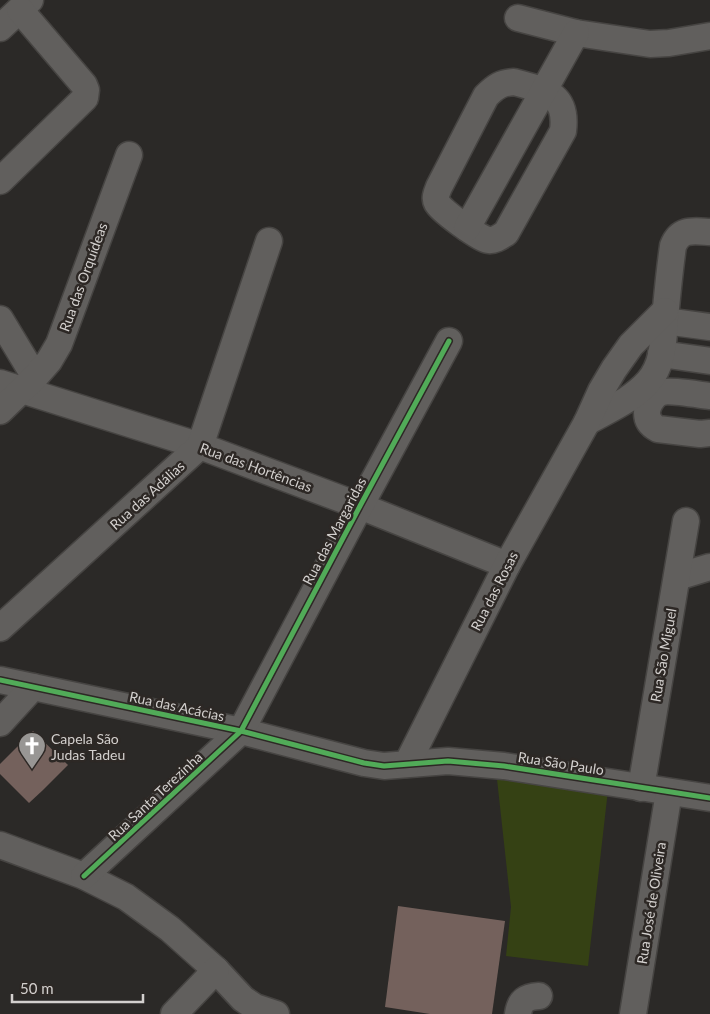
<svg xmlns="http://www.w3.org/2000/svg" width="710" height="1014" font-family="Lato,sans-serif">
  <rect width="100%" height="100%" fill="#2b2927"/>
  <!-- green -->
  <path fill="#354114" d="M496,770L608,790L588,966L506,956L511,907Z"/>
  <!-- building -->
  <g fill="#74615c">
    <path d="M33,731L68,765L43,790L29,803L0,774V764Z"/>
    <path d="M398,906L505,921L492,1014H430L385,1007Z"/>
  </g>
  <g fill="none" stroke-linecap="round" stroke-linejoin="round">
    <defs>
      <g id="minor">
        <path d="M518,18L576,33L650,44L669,43L710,36"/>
        <path d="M0,28L30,0"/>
        <path d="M514,82C544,90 568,93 563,131L506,233C501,236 495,241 488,240C480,239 440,210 437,203C434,198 437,192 439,187L486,96C496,86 501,83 514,82Z"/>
        <path d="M0,181L85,98L86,90L84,85L20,10"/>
        <path d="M467,228L576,33"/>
        <path d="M0,319L35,377"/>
        <path d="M665,321L710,327"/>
        <path d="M661,354L710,361"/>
        <path d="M0,383L200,446L360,506L507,565"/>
        <path d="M710,396C700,395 667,389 659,393C652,397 647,406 647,413C647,421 652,426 658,429L700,434L710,433"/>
        <path d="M0,411L35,377L49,361L59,344L129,155"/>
        <path d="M587,422C608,410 632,400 648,382C666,362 663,332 666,308C668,287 670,267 673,246C680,228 693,231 710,232"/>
        <path d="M677,577L710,567"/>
        <path d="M0,628L200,446L269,241"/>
        <path d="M0,680L241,731L364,763L384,766L448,761L504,766L710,798"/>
        <path d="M0,723L33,687"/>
        <path d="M407,764L507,565L587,422L601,391L614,369L631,345L665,311"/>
        <path d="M641,788L686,521"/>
        <path d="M0,845L84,876L126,897L170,929L216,970L243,999L255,1007L276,1014"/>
        <path d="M84,876L241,731L360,506L449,341"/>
        <path d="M174,1014L216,970"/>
        <path d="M518,1014C520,1000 526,997 539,996"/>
        <path d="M633,1014L669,792"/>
      </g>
    </defs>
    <!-- minor casing -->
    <use href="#minor" stroke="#464442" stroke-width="29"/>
    <!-- minor -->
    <use href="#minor" stroke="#615f5d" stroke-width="26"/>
    <defs>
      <g id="cycleway">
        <path d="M0,680L241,731L364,763L384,766L448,761L504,766L710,798"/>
        <path d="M84,876L241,731L360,506L449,341"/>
      </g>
    </defs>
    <!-- cycleway casing -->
    <use href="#cycleway" stroke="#2d2825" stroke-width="8"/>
    <!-- cycleway -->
    <use href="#cycleway" stroke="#51ab58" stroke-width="5"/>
  </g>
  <!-- icons -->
  <defs>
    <symbol id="church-pin" viewBox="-11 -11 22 30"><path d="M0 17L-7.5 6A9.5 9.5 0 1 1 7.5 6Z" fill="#989694" stroke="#2d2825"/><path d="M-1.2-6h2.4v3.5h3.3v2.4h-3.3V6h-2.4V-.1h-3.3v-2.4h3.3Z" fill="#fff"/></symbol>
  </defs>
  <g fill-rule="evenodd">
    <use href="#church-pin" x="16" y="730" width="32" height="43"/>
  </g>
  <g text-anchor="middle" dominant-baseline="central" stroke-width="5" stroke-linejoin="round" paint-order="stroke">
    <!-- street labels -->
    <g font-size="14" fill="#d3d0ce" stroke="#2d2825">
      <text transform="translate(83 277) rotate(-70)">Rua das Orquídeas</text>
      <text transform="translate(256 467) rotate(20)">Rua das Hortências</text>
      <text transform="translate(147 495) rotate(-42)">Rua das Adálias</text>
      <text transform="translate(334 531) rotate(-62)">Rua das Margaridas</text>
      <text transform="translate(494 591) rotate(-63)">Rua das Rosas</text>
      <text transform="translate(663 655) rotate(-80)">Rua São Miguel</text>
      <text transform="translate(177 706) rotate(12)">Rua das Acácias</text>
      <text transform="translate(561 763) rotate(9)">Rua São Paulo</text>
      <text transform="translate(155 796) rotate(-43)">Rua Santa Terezinha</text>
      <text transform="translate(651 903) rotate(-81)">Rua José de Oliveira</text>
    </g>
    <!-- poi labels -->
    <g font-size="14" fill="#d3d0ce" stroke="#2d2825" text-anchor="start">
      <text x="51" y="738">Capela São<tspan x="51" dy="16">Judas Tadeu</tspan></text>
    </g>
  </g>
  <!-- scale -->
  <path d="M12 994v8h131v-8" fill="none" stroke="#d3d0ce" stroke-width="2.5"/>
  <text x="20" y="994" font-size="15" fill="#d3d0ce" stroke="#2d2825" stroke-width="4" paint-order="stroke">50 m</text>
</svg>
